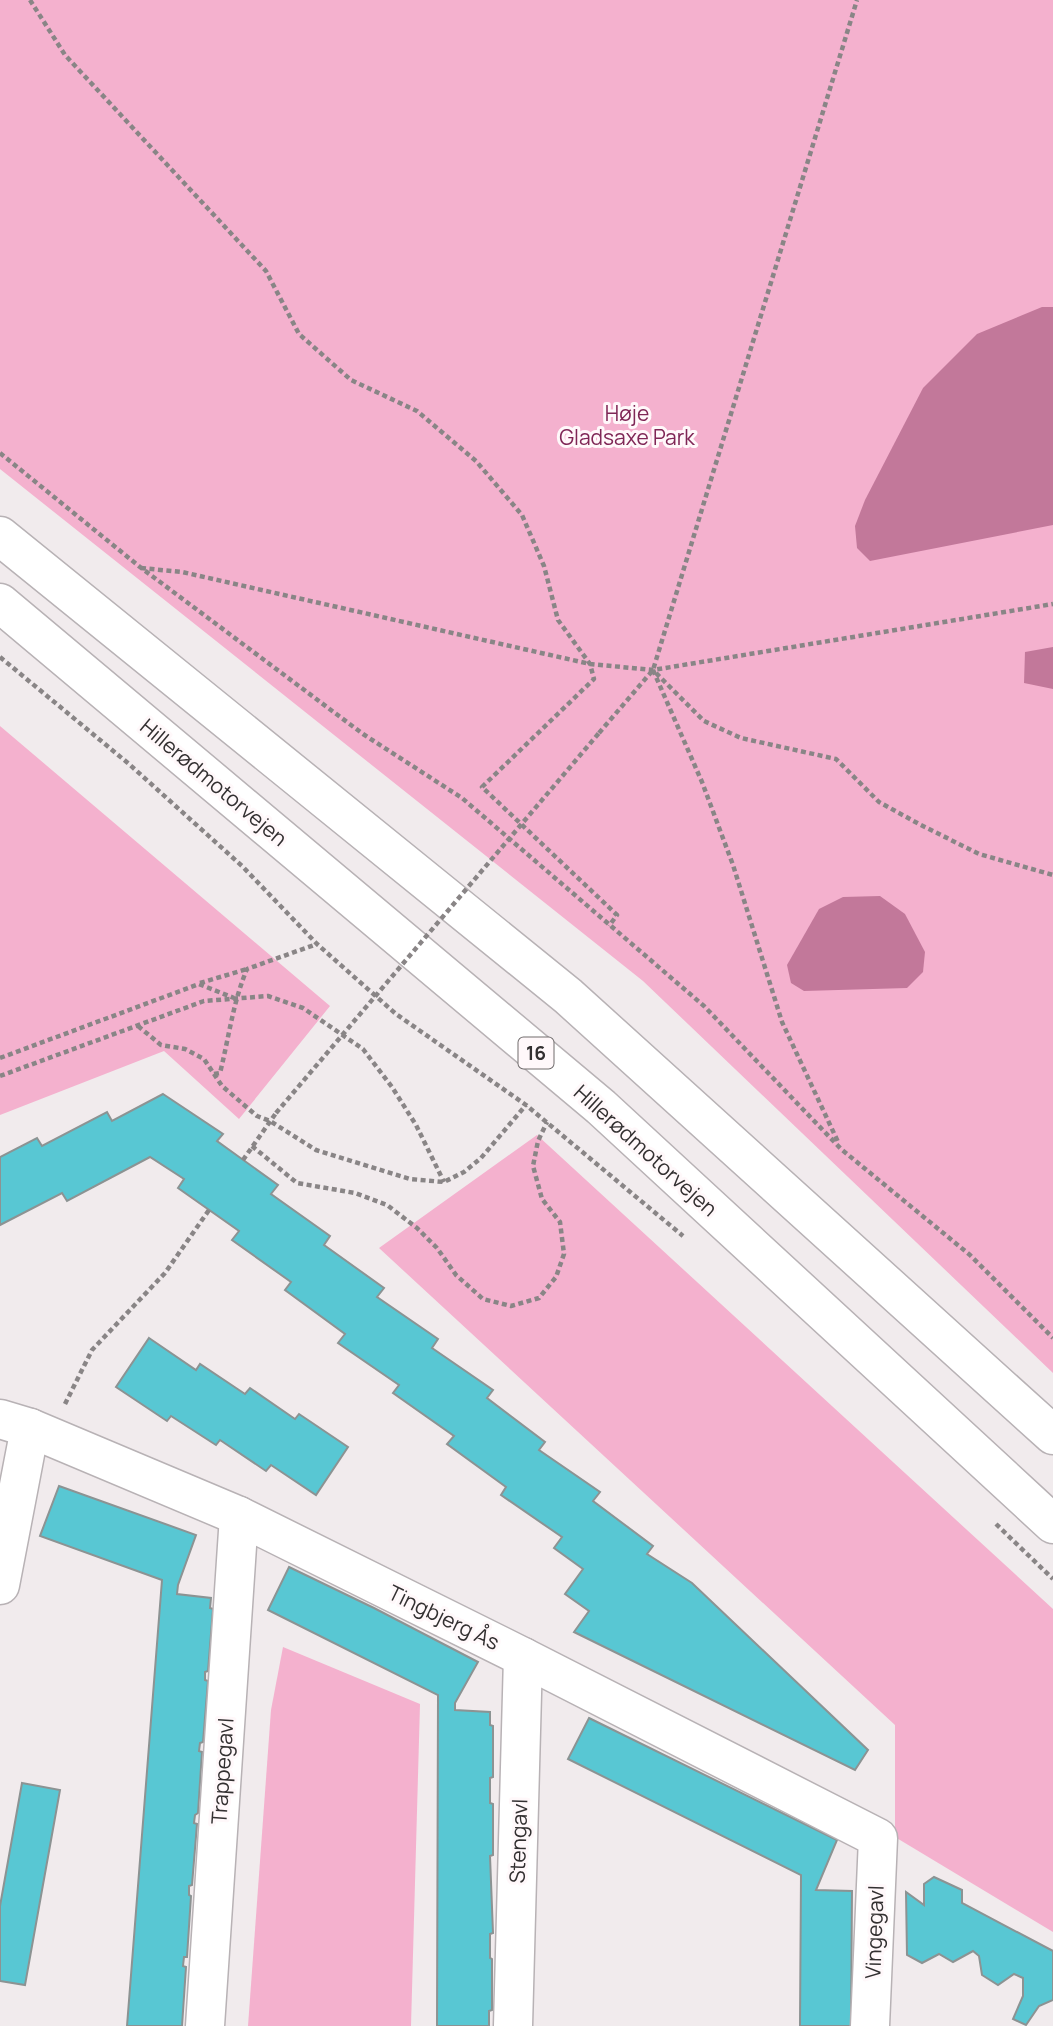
<svg xmlns="http://www.w3.org/2000/svg" width="1053" height="2026" font-family="Manrope,sans-serif">
  <rect width="100%" height="100%" fill="#f1ebed"/>
  <!-- green -->
  <g fill="#f4b1ce">
    <path d="M0,0H1053V1373L643,981L0,469Z"/>
    <path d="M0,726L330,1006L239,1119L164,1051L0,1115Z"/>
    <path d="M537,1135L1053,1609V1932L895,1837V1725L379,1248Z"/>
    <path d="M283,1647L420,1704L411,2026H248L271,1710Z"/>
  </g>
  <!-- water -->
  <g fill="#c2789a">
    <path d="M1042,307H1053V525L870,561L857,548L855,526L865,500L923,388L977,334Z"/>
    <path d="M1053,647V689L1024,683L1025,652Z"/>
    <path d="M880,896L905,914L925,952L923,972L907,988L804,991L791,983L787,965L819,909L843,897Z"/>
  </g>
  <!-- building -->
  <g fill="#58c7d3" stroke="#8c9393" stroke-width="2">
    <path d="M163,1094L223,1134L217,1141L278,1185L271,1194L330,1236L324,1245L384,1288L377,1297L438,1339L432,1348L493,1390L487,1398L545,1442L539,1450L600,1492L593,1501L653,1546L647,1554L692,1583L868,1750L855,1770L574,1632L589,1611L565,1594L583,1569L554,1548L562,1537L501,1495L506,1487L447,1444L454,1436L393,1393L399,1385L338,1343L345,1334L285,1290L291,1282L232,1240L239,1231L178,1188L184,1179L150,1157L67,1201L62,1193L0,1225V1157L37,1138L42,1146L107,1112L112,1121Z"/>
    <path d="M149,1338L196,1370L200,1364L245,1394L250,1388L295,1419L299,1414L348,1447L316,1495L271,1465L266,1471L220,1440L216,1445L171,1416L167,1421L116,1387Z"/>
    <path d="M59,1486L196,1535L178,1585L177,1594L211,1598L210,1608L213,1609L208,1671L205,1672V1680L208,1681L203,1742L200,1743L199,1751L202,1752L198,1813L195,1815L194,1823L197,1824L192,1885L189,1886V1895L191,1896L187,1957H184L183,1966L186,1967L182,2026H127L162,1580L40,1536Z"/>
    <path d="M289,1567L374,1608L478,1662L455,1703V1710L490,1712V1725L493,1726V1777L490,1778V1803L493,1804V1855L490,1856L493,1933L490,1934V1958L492,1959V2010L489,2011V2026H437L438,1695L268,1610Z"/>
    <path d="M589,1718L837,1840L816,1890L852,1891L851,2026H800L801,1875L568,1759Z"/>
    <path d="M22,1783L60,1790L25,1985L0,1981V1906Z"/>
    <path d="M934,1877L962,1890V1903L1053,1951V2000L1039,2006L1026,2025L1013,2019L1023,1996V1978L1014,1974L998,1985L982,1975L979,1956L973,1951L953,1962L939,1954L922,1963L907,1955L906,1892L924,1905V1884Z"/>
  </g>
  <g fill="none" stroke-linecap="round" stroke-linejoin="round">
    <defs>
      <g id="minor">
        <path d="M0,1419L30,1428L239,1516L523,1657L878,1838L870,2026"/>
        <path d="M0,1585L30,1428"/>
        <path d="M205,2026L239,1516"/>
        <path d="M513,2026L523,1657"/>
      </g>
      <g id="highway">
        <path d="M0,536L568,996L1053,1435"/>
        <path d="M0,603L601,1107L1053,1524"/>
      </g>
    </defs>
    <!-- minor casing -->
    <use href="#minor" stroke="#b8b2b5" stroke-width="41"/>
    <!-- highway casing -->
    <use href="#highway" stroke="#b8b2b5" stroke-width="41"/>
    <!-- path -->
    <g stroke="#898586" stroke-width="4.5" stroke-dasharray="5 3.5" stroke-linecap="butt">
      <path d="M30,0L65,55L266,271L299,334L351,380L417,411L476,461L522,515L544,566L558,620L590,664L594,679L482,787L617,915L609,926"/>
      <path d="M0,453L140,567L363,734L462,798L704,1006L841,1149L970,1255L1053,1338"/>
      <path d="M141,568L182,572L590,664L653,670L1053,604"/>
      <path d="M0,657L129,764L242,866L317,944L396,1014L526,1105L683,1236"/>
      <path d="M653,670L702,782L733,865L782,1022L839,1144"/>
      <path d="M656,673L704,721L741,738L836,759L879,802L919,824L979,854L1053,875"/>
      <path d="M599,733L653,670L857,0"/>
      <path d="M200,983L247,969"/>
      <path d="M138,1026L161,1045L185,1049L204,1059L222,1086L257,1116L270,1121L316,1150L410,1179L444,1182L464,1172L481,1158L526,1105"/>
      <path d="M0,1058L199,984L234,998"/>
      <path d="M214,1074L220,1073C229,1037 233,1002 247,969L317,944"/>
      <path d="M0,1076L204,1001L268,996L303,1008L363,1049L392,1087L416,1125L444,1182"/>
      <path d="M252,1146L297,1183L355,1193L387,1205L417,1228L437,1248L456,1275L483,1299L511,1306L539,1298L556,1277L564,1254L560,1222L542,1199L533,1166L538,1141L547,1122"/>
      <path d="M243,1160L276,1113"/>
      <path d="M65,1404L92,1350L165,1273L209,1210"/>
      <path d="M996,1524L1053,1579"/>
    </g>
    <!-- minor -->
    <use href="#minor" stroke="#fff" stroke-width="38"/>
    <!-- highway -->
    <use href="#highway" stroke="#fff" stroke-width="38"/>
    <!-- path-bridge -->
    <path stroke="#898586" stroke-width="4.5" stroke-dasharray="5 3.5" stroke-linecap="butt" d="M276,1113L599,733"/>
  </g>
  <g text-anchor="middle" dominant-baseline="central" stroke-width="6" stroke-linejoin="round" paint-order="stroke">
    <!-- shield labels -->
    <rect fill="#fff8fa" stroke="#706c6d" stroke-width="2" x="518.5" y="1037.5" width="35" height="31" rx="5"/>
    <g font-size="19" font-weight="bold" fill="#333031">
      <text x="536" y="1053">16</text>
    </g>
    <!-- park labels -->
    <g font-size="21" fill="#7f2656" stroke="#fff8fa">
      <text x="627" y="413">Høje<tspan x="627" dy="24">Gladsaxe Park</tspan></text>
    </g>
    <!-- street labels -->
    <g font-size="21" fill="#333031" stroke="#fff8fa">
      <text transform="translate(214 782) rotate(40)">Hillerødmotorvejen</text>
      <text transform="translate(646 1150) rotate(42)">Hillerødmotorvejen</text>
      <text transform="translate(444 1617) rotate(26)">Tingbjerg Ås</text>
      <text transform="translate(222 1771) rotate(-86)">Trappegavl</text>
      <text transform="translate(518 1841) rotate(-88)">Stengavl</text>
      <text transform="translate(874 1932) rotate(-88)">Vingegavl</text>
    </g>
  </g>
</svg>
